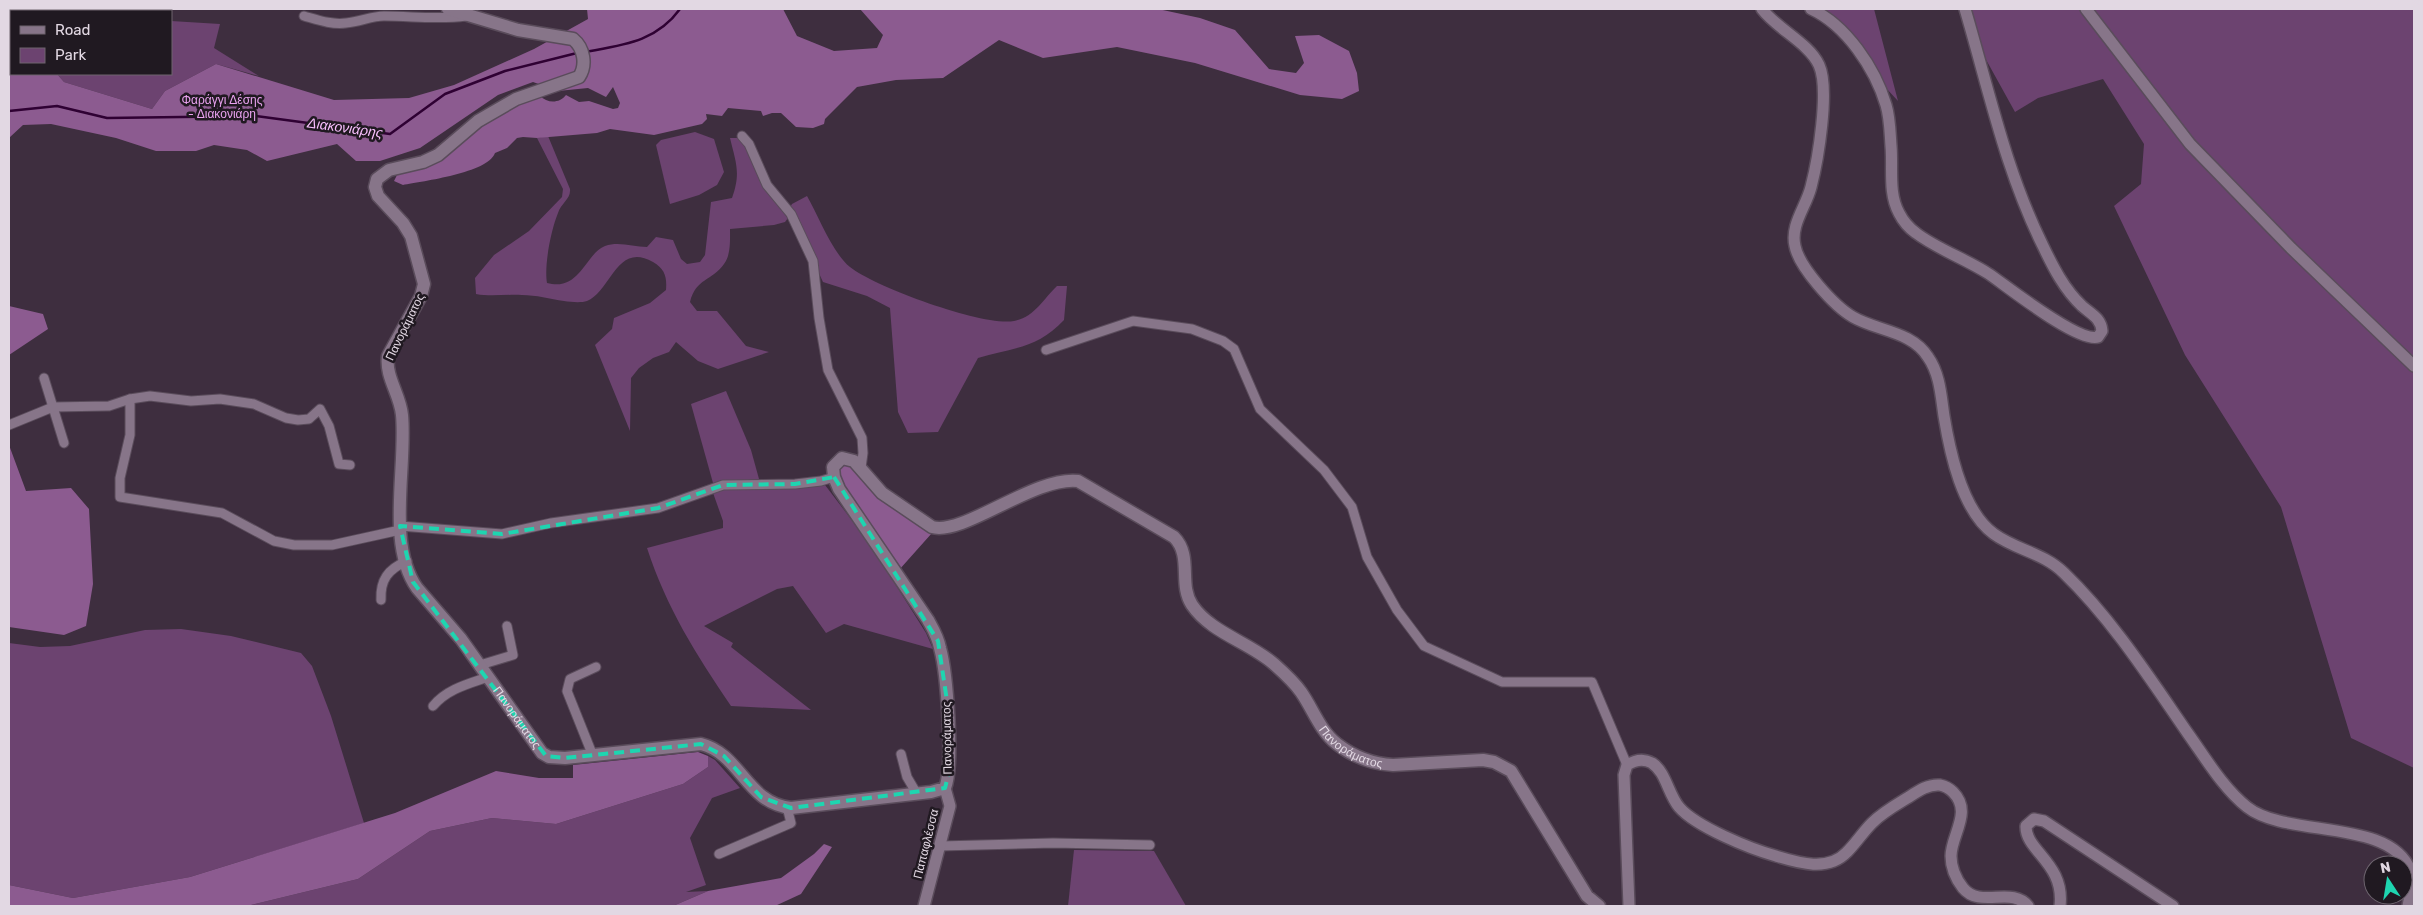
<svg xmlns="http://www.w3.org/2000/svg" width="2423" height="915" font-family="Rubik,sans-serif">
  <rect width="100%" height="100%" fill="#3e2e3f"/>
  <!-- green -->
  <g fill="#6c4370">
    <path d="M9,9H16V11H11V54L9,55Z"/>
    <path d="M65,9H104L112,11H63Z"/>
    <path d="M1806,9H1874L1898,101L1836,34Z"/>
    <path d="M1958,9H2414V768L2351,738L2281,507L2185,355L2114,206L2141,184L2144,144L2103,79L2038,98L2015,112Z"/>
    <path d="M171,21L220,24L214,48L259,76L216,64L165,91L152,109L64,82L57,74H171Z"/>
    <path d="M695,132L714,139L724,172L717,185L699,195L670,204L656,145L661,140Z"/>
    <path d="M548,136L570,189C571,199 561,203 558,213C551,230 544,265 547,283C580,292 585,254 605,246C619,241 633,247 647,247L656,237L673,240L681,259L687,264L700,262L705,255L711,202L732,198C741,173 736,163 730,138H738L745,146L764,187L788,218L785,222L774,225L730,229C730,240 731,255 724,264C712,281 696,278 690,302L697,311H717L746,346L769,352L718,369L698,361L676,342L669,352L653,358L639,368L631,378L630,431L595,345L612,329L614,318L650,303L666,290C667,277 665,269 653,262C617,241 611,291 587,301C581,303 571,302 564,301C550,299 536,295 522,295C506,294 491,297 476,294L475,278L494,255L529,231L562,197L563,189L537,138Z"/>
    <path d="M807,196C818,215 833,254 850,267C875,287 984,327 1014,321C1035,317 1043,299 1057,286H1067L1064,320C1038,348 1013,348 978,358L938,432L908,433L898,412L890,308L867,296L823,282L789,209L792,204Z"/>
    <path d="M726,391L751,450L759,479L713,483L691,404Z"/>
    <path d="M825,485L870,544L926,633L933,649L844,624L826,633L793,586L777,589L704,626L733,643L731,647L811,710L731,706C696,654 667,609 647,548L723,528V521L712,490Z"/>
    <path d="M181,629L231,636L301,653L312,666L331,716L364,823L190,877L73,898L9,885V643L40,647L70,646L145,630Z"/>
    <path d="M708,756L715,760L740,788L712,798L690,838L706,885L686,892L708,891L673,906H247L358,879L430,831L492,818L556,824L683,784L708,767Z"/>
    <path d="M1074,850L1154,851L1186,906H1068Z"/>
  </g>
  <!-- forest -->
  <g fill="#8c5b90">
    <path d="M587,9H783L797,36L834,51L877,48L883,35L860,9H1158L1200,18L1235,30L1269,69L1296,73L1304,63L1295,36L1319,35L1349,51L1357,73L1359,91L1342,99L1300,95L1195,63L1117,47L1043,58L999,40L943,78L896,80L857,87L825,119L824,124L813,128L796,127L781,113H772L763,116L761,111L728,108L722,116L706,114L707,119L702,124L654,135L610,129L597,133L537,138L523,137L517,138L507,148L495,153C488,173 423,181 403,185L394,181L397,175L402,171L488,117L540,96C547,103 559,104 566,95L579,102L589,101L613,109L618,108L620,103L613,87L606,97L588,88L558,91L533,82L498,95L420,148L380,161H356L337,144L267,161L247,150L214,145L196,151H156L116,138L51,124L23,125L9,138V55L11,54V74H57L64,82L152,109L165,91L216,64L334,100L409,98L454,85L534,49L588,19Z"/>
    <path d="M9,306L43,314L48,329L9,355Z"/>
    <path d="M9,445L26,491L71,488L89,509L93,584L86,626L64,635L9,627Z"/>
    <path d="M846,462L932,533L899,570L873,527L848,495L836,467Z"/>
    <path d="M698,752L708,756V767L683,784L556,824L492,818L430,831L358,879L247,906H9V885L73,898L190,877L395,813L496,771L539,778H573V765Z"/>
    <path d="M824,844L832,847L801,894L775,906H673L708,891L781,878L814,854Z"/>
  </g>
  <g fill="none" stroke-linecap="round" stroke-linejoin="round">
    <!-- stream -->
    <g stroke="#2f0133" stroke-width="2.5">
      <path d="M585,52C623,45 656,42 680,9"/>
      <path d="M9,111L57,106L107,118L256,116L390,134L445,94L505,71L577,53"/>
    </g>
    <defs>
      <g id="minor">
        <path d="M304,16C318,20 332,25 346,23C360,22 371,16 384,16C412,16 439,20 466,16"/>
        <path d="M742,136L749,144L767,185L791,214L813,261L819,318L828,370L862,438L863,453L861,468"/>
        <path d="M1046,350L1133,321L1192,329L1223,341L1234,349L1260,409L1324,470L1352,507L1367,557L1397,610L1424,646L1502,682H1592L1627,765"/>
        <path d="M44,378L64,443"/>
        <path d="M130,399L150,396L191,401L220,399L254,404L286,418L298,420L309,419L320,409L329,426L339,464L350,465"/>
        <path d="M9,425L53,407L109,406L130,399V435L120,478V497L222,513L274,541L294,545H332L400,530"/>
        <path d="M400,526L502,534L551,523L658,508L723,485L795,484L821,481L834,477"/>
        <path d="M381,600C380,580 388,569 407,561"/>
        <path d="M480,665L513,655L507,626"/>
        <path d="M433,706C447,689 468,684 488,677"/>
        <path d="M901,754L907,777L917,794"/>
        <path d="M593,756L567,691L570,679L596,667"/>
        <path d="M940,846L1053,843L1150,845"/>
        <path d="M719,854L791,823L787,807"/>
      </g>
      <g id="tertiary">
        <path d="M1762,9C1777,29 1809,43 1819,65C1830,89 1818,160 1811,187C1806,207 1790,225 1795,246C1799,267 1834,306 1853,317C1877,331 1912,331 1928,357C1940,374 1941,396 1944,416C1950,453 1962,511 1994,534C2016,550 2044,553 2064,573C2112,619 2151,680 2189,735C2206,759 2224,789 2247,807C2286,838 2390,818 2410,870C2414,881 2410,895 2408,906"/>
        <path d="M1811,9C1846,25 1875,68 1886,105C1890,118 1890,133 1891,146C1893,168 1888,193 1899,213C1903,221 1909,228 1916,233C1937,249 1966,259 1989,274C2008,287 2078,343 2098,337L2102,331C2101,318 2091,314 2082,306C2064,289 2053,267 2043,246C2005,169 1989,90 1965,9"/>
        <path d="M2086,9L2190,144L2291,248L2414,366"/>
        <path d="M924,906L950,806L945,788"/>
        <path d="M1629,906L1624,775L1627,765C1635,760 1643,758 1652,763C1666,772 1668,794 1679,807C1696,827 1751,849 1776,856C1799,863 1828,872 1847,852C1856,843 1863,832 1872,823C1883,812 1896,805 1909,797C1918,791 1928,784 1940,785C1945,786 1950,789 1953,792C1973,812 1951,835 1951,856C1951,867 1956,879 1963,888C1980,909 2012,886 2028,906"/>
        <path d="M2060,906C2065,863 2025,851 2026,826L2034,819L2044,821L2173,906"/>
      </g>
      <g id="secondary">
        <path id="s1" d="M448,9L518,30L573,39C584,48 587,65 579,77L516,99L478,121L438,155L423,162L389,170L377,179L375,187L378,196L403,223L411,236L424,284L421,296L388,356C385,377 400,394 402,415C407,466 386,544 417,588L461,639L542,753L549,757L565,758L701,744C741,754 746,803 791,808L931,792L945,788C954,766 947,673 940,648C938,637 933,629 928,620L839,489L834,477L833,467L842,458L854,461L882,493L932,527C964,536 1034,476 1078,481L1174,537C1193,556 1178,584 1192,605C1211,633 1249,642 1274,664C1283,672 1294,682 1301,692C1313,709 1320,731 1337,744C1354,757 1372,764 1393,765L1483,760L1494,762L1511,771L1587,896L1599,906"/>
      </g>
    </defs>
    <!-- minor casing -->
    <use href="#minor" stroke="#5a4c5b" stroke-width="11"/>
    <!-- tertiary casing -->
    <use href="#tertiary" stroke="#5a4c5b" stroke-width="14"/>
    <!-- secondary casing -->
    <use href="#secondary" stroke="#5a4c5b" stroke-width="15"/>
    <!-- minor -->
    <use href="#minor" stroke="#877589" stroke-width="9"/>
    <!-- tertiary -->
    <use href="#tertiary" stroke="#877589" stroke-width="11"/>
    <!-- secondary -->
    <use href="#secondary" stroke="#877589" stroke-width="12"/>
  </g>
  <!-- marked area -->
  <path fill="none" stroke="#1ed5b0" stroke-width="4" stroke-dasharray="10 6" stroke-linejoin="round" d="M834,477L938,641L947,701L948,776L945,788L791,808L761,797L724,756L701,744L565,758L546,756L413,582L400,526L502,534L658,508L723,485L795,484Z"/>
  <g text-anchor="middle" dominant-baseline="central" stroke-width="5" stroke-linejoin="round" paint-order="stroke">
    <!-- park labels -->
    <g font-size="12" fill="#e9a2ef" stroke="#201921">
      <text x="222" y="100">Φαράγγι Δέσης<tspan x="222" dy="14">- Διακονιάρη</tspan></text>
    </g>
    <!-- street labels -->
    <g font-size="12" fill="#e2d8e3" stroke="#201921">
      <text transform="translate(405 327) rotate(-64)">Πανοράματος</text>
      <text stroke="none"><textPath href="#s1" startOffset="1002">Πανοράματος</textPath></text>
      <text transform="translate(947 738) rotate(-91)">Πανοράματος</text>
      <text stroke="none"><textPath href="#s1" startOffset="2512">Πανοράματος</textPath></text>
      <text transform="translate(926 844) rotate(-76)">Παπαφλέσσα</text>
    </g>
    <!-- water labels -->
    <g font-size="14" font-style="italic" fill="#f7befc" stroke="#201921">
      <text transform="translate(345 128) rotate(8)">Διακονιάρης</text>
    </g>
  </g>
  <!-- border -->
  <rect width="2423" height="915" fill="none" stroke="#e2d8e3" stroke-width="20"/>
  <!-- legend -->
  <rect x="10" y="10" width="162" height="65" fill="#201921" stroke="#6e656f"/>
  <rect x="20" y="26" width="25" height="8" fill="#877589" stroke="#6e656f"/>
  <text x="55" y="35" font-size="15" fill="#e2d8e3">Road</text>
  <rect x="20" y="48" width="25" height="15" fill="#6c4370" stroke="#6e656f"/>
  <text x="55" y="60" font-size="15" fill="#e2d8e3">Park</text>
  <!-- north arrow -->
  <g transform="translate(2388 880) rotate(348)"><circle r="24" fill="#201921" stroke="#6e656f"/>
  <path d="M0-4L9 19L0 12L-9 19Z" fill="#1ed5b0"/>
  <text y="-8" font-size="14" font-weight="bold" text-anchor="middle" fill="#e2d8e3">N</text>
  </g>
</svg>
